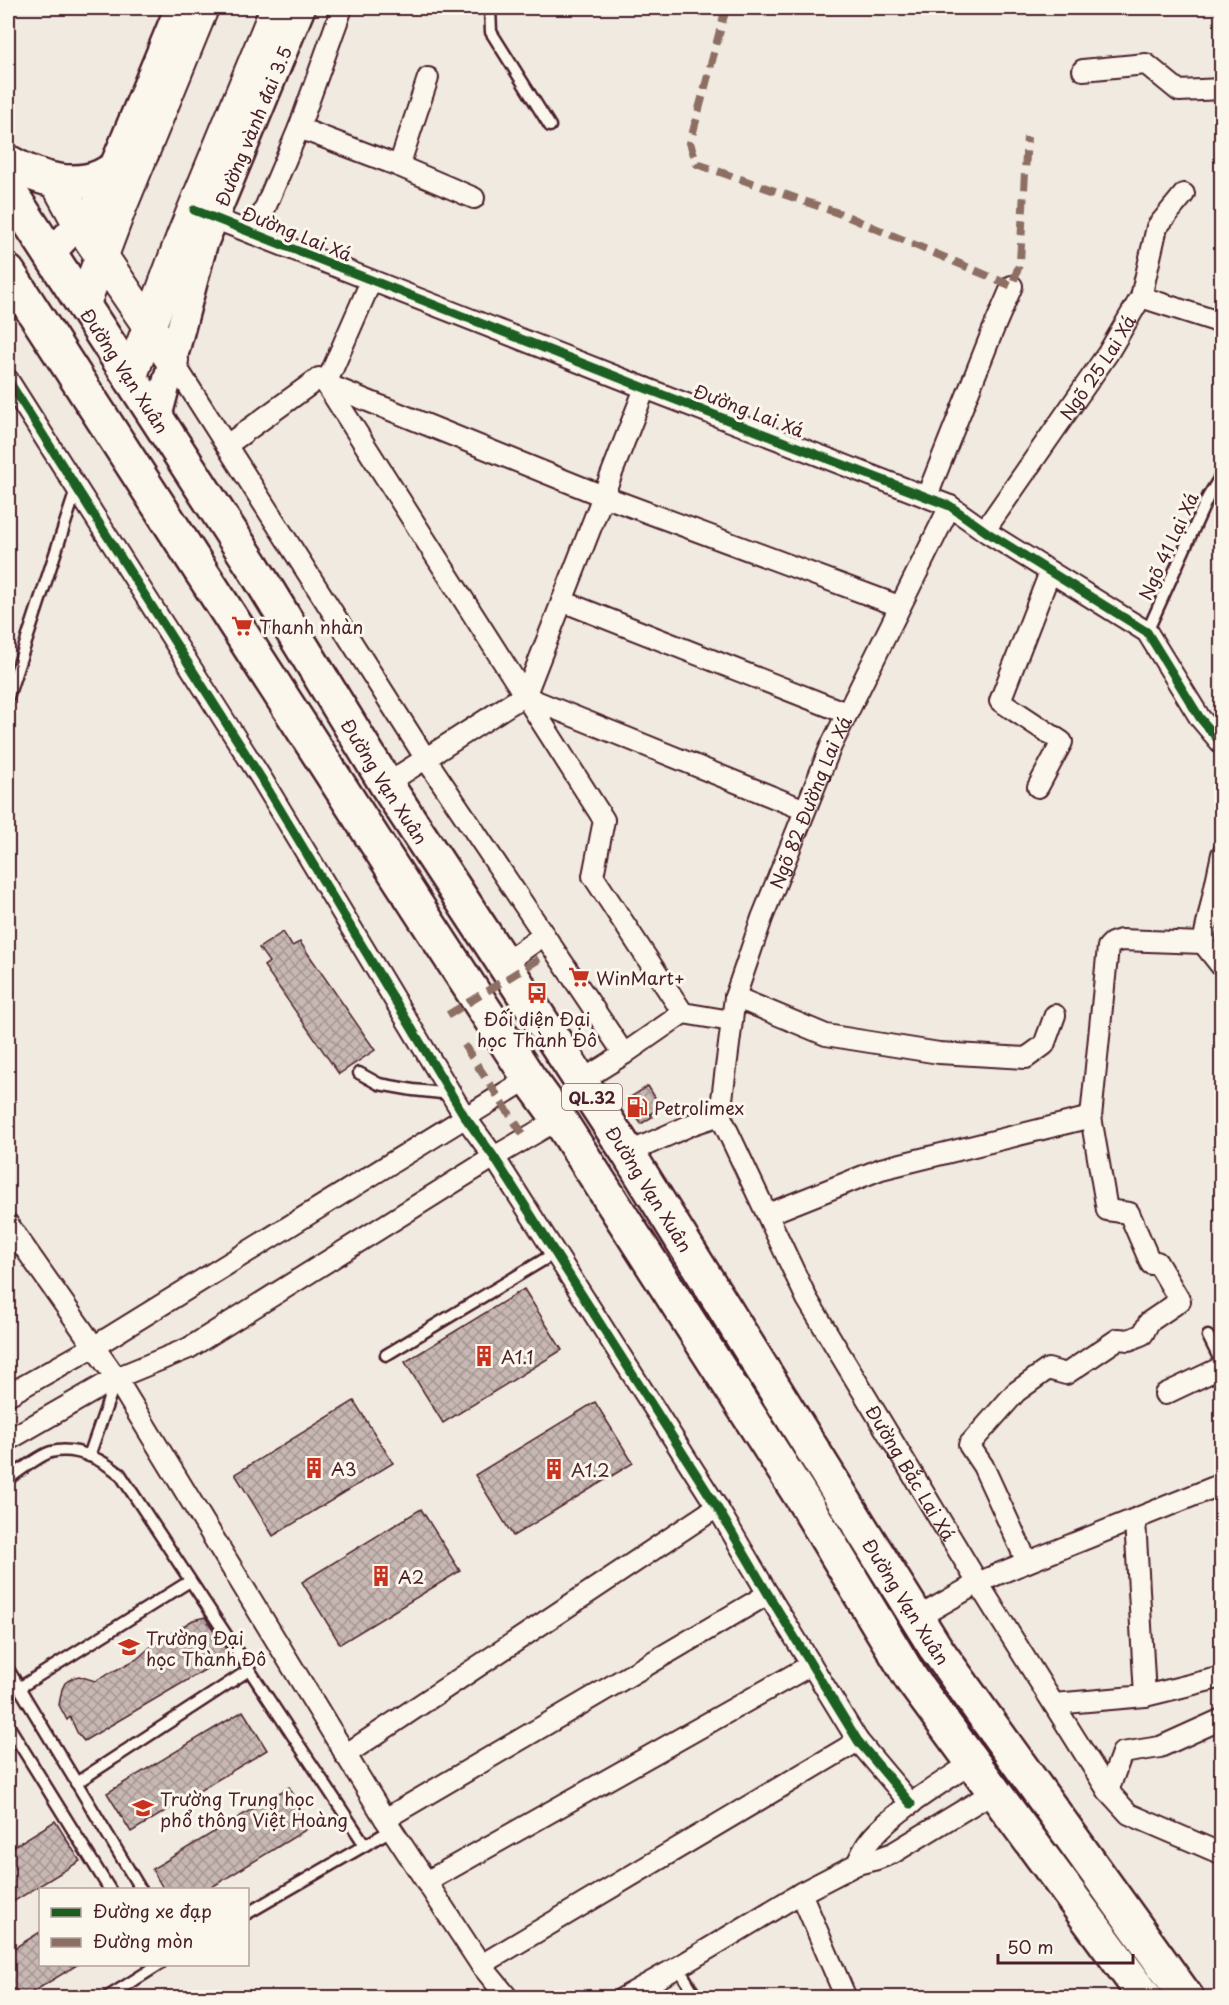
<svg xmlns="http://www.w3.org/2000/svg" width="1229" height="2005" font-family="'Playpen Sans',sans-serif">
  <defs>
    <pattern id="building-cross-hatch" width="8" height="8" patternUnits="userSpaceOnUse" patternTransform="scale(1.5)"><rect width="8" height="8" fill="#c8b8b3"/><path d="M0 0l8 8M0 8l8-8" fill="none" stroke="#a49592"/></pattern>
  </defs>
  <rect width="100%" height="100%" fill="#f0eae0"/>
  <filter id="ink" filterUnits="userSpaceOnUse"><feTurbulence type="fractalNoise" baseFrequency=".0167" numOctaves="2"/><feDisplacementMap in="SourceGraphic" scale="12" xChannelSelector="R" yChannelSelector="G"/><feConvolveMatrix kernelMatrix="1 2 1 2 8 2 1 2 1" color-interpolation-filters="sRGB"/></filter>
  <g filter="url(#ink)">
    <!-- building -->
    <g fill="url(#building-cross-hatch)" stroke="#4a1f2b" stroke-width="1.5">
      <path d="M283,932L292,946L300,942L375,1050L339,1074L264,966L269,962L259,948Z"/>
      <path d="M648,1086L661,1107L650,1114L652,1117L641,1124L626,1100Z"/>
      <path d="M524,1289L562,1350L443,1423L405,1362Z"/>
      <path d="M354,1401L393,1463L273,1536L235,1474Z"/>
      <path d="M595,1402L633,1463L513,1536L475,1475Z"/>
      <path d="M421,1509L460,1571L340,1644L302,1582Z"/>
      <path d="M205,1617L230,1655L84,1741L78,1734L70,1717L67,1720L59,1705L62,1689L65,1683L72,1678L79,1676L95,1681L137,1659L156,1642L193,1620Z"/>
      <path d="M243,1711L267,1750L131,1832L107,1793Z"/>
      <path d="M289,1787L312,1826L207,1890H164L152,1869Z"/>
      <path d="M55,1821L80,1861L8,1905V1850Z"/>
      <path d="M40,1932V1965H77L23,1998H8V1952Z"/>
    </g>
    <g fill="none" stroke-linecap="round" stroke-linejoin="round">
      <defs>
        <g id="lane">
          <path d="M490,8L491,32L550,126"/>
          <path d="M1147,632L1208,497L1222,474"/>
          <path d="M8,697L77,487"/>
          <path d="M359,1073L379,1084L413,1090L451,1094"/>
          <path d="M1208,1336L1222,1364"/>
          <path d="M386,1355L555,1253"/>
          <path d="M89,1456L116,1379"/>
          <path d="M8,1479C18,1472 40,1455 51,1452C76,1446 102,1460 120,1474L365,1845"/>
          <path d="M8,1669L141,1890"/>
          <path d="M19,1688L190,1581"/>
          <path d="M8,1725L110,1890"/>
          <path d="M76,1783L249,1670"/>
          <path d="M248,1913L393,1829"/>
          <path d="M678,1967L697,1998"/>
          <path d="M106,1998L160,1964"/>
        </g>
        <g id="street">
          <path d="M1083,70L1146,64L1179,91L1222,89"/>
          <path d="M299,128L399,166L474,198"/>
          <path d="M399,166L428,78"/>
          <path d="M203,214L645,388L950,506L988,533L1147,632L1200,718L1222,744"/>
          <path d="M254,234L299,128L342,8"/>
          <path d="M371,281L326,384L603,496L899,606"/>
          <path d="M1141,297L1222,323"/>
          <path d="M172,360L426,759L624,1054L683,1013"/>
          <path d="M8,380L263,781L465,1117L494,1157L717,1507L768,1594L858,1741L911,1804"/>
          <path d="M227,445L319,378L326,384L604,820L593,876L683,1013L731,1021"/>
          <path d="M927,496L993,330L1012,286"/>
          <path id="s1" d="M985,530L1108,353L1141,297L1157,227L1184,194"/>
          <path d="M562,601L846,713"/>
          <path d="M526,697L805,810"/>
          <path d="M386,784L526,694L645,388"/>
          <path d="M1038,787L1062,742L1000,701L1050,572"/>
          <path d="M1222,854L1203,943L1222,967"/>
          <path d="M504,963L544,935"/>
          <path d="M735,997L826,1035L939,1053L1026,1058L1044,1045L1055,1015"/>
          <path d="M581,1081L624,1054"/>
          <path id="s2" d="M720,1115L807,1299L978,1583L1108,1791L1129,1814L1222,1854"/>
          <path id="s3" d="M720,1115L735,997L762,918L831,746L950,506"/>
          <path d="M628,1153L693,1124L720,1115"/>
          <path d="M768,1214L881,1169L1091,1117"/>
          <path d="M8,1224L116,1378L385,1819L481,1965L508,1998"/>
          <path d="M1151,1264L1129,1213L1107,1210L1091,1117L1108,947L1112,943L1121,940L1203,943"/>
          <path d="M1165,1394L1222,1367"/>
          <path d="M8,1395L95,1346L529,1078"/>
          <path d="M8,1440L116,1378L189,1348L494,1157L559,1119"/>
          <path d="M1027,1562L983,1466L969,1445L1016,1392L1048,1369L1066,1374L1118,1339L1129,1340L1143,1334L1149,1322L1180,1301L1157,1262"/>
          <path d="M917,1618L978,1583L998,1574L1222,1484"/>
          <path d="M1145,1696L1222,1677"/>
          <path d="M1054,1704L1145,1696L1135,1520"/>
          <path d="M345,1755L717,1507"/>
          <path d="M1108,1791L1122,1753L1160,1747L1222,1719"/>
          <path d="M385,1819L768,1594"/>
          <path d="M857,1864C860,1857 864,1849 868,1843C889,1814 942,1783 973,1762"/>
          <path d="M426,1882L811,1665"/>
          <path d="M801,1893L846,1998"/>
          <path d="M481,1965L858,1741"/>
          <path d="M623,1998L678,1967L801,1893L857,1864L877,1859L893,1853L995,1791"/>
        </g>
        <g id="secondary">
          <path d="M50,254L99,202L179,8"/>
          <path id="s4" d="M157,419L203,245L301,8"/>
        </g>
        <g id="primary">
          <path d="M56,181L79,223L172,360"/>
          <path d="M83,306L119,210L202,8"/>
          <path d="M130,378L183,236L277,8"/>
        </g>
        <g id="highway">
          <path d="M8,162C35,177 71,190 102,176C116,169 129,160 142,152"/>
          <path id="s5" d="M8,189L252,565L386,784L628,1153L935,1647L1187,1998"/>
          <path d="M8,272C180,541 354,810 529,1078L559,1119L807,1506L912,1680L1146,1998"/>
        </g>
      </defs>
      <!-- lane casing -->
      <use href="#lane" stroke="#4a1f2b" stroke-width="15"/>
      <!-- street casing -->
      <use href="#street" stroke="#4a1f2b" stroke-width="24"/>
      <!-- secondary casing -->
      <use href="#secondary" stroke="#4a1f2b" stroke-width="32"/>
      <!-- primary casing -->
      <use href="#primary" stroke="#4a1f2b" stroke-width="36"/>
      <!-- highway casing -->
      <use href="#highway" stroke="#4a1f2b" stroke-width="38"/>
      <!-- lane -->
      <use href="#lane" stroke="#fbf7ec" stroke-width="10"/>
      <!-- street -->
      <use href="#street" stroke="#fbf7ec" stroke-width="20"/>
      <!-- secondary -->
      <use href="#secondary" stroke="#fbf7ec" stroke-width="27"/>
      <!-- primary -->
      <use href="#primary" stroke="#fbf7ec" stroke-width="32"/>
      <!-- highway -->
      <use href="#highway" stroke="#fbf7ec" stroke-width="33"/>
      <!-- quiet -->
      <g stroke="#8d6e63" stroke-width="8" stroke-dasharray="15 8" stroke-linecap="butt">
        <path d="M726,8L690,143L697,164L844,215L1012,286L1020,262L1027,137"/>
        <path d="M448,1015L539,959"/>
        <path d="M464,1045L526,1139"/>
      </g>
      <defs>
        <g id="cycleway">
          <path d="M194,210L645,388L950,506L988,533L1147,632L1200,718L1222,744"/>
          <path d="M8,380L263,781L465,1117L494,1157L717,1507L768,1594L858,1741L911,1804"/>
        </g>
      </defs>
      <!-- cycleway casing -->
      <use href="#cycleway" stroke="#fbf7ec" stroke-width="13"/>
      <!-- cycleway -->
      <use href="#cycleway" stroke="#1b5e20" stroke-width="9"/>
    </g>
  </g>
  <!-- icons -->
  <defs>
    <symbol id="supermarket-bare" viewBox="-9 -9 18 18"><path d="M-6-5.5h2.5l.6 2H6L4.5 2H-2.5L-4.4-4H-6ZM-1.5 3.2a1.3 1.3 0 1 0 .1 0ZM3 3.2a1.3 1.3 0 1 0 .1 0Z" fill="#c8321e" stroke="#fbf7ec" stroke-width="2.5" paint-order="stroke"/></symbol>
    <symbol id="bus-bare" viewBox="-9 -9 18 18"><path d="M-5-6H5V4H4V6H2V4H-2V6H-4V4H-5ZM-3.5-4V0h7V-4ZM-3.5 1.2v1.5H-2V1.2ZM2 1.2v1.5H3.5V1.2Z" fill="#c8321e" stroke="#fbf7ec" stroke-width="2.5" paint-order="stroke"/></symbol>
    <symbol id="fuel-bare" viewBox="-9 -9 18 18"><path d="M-5.5-6h7V0h2V4h1.3V-2.5L3-4.5l.8-.8L6-3V5H2.5V1h-1V6h-7ZM-4.2-4.7v3.2H.2V-4.7Z" fill="#c8321e" stroke="#fbf7ec" stroke-width="2.5" paint-order="stroke"/></symbol>
    <symbol id="building-bare" viewBox="-9 -9 18 18"><path d="M-4-6H4V6H1V3H-1V6H-4ZM-2.5-4.3h1.7v1.8h-1.7ZM.8-4.3h1.7v1.8H.8ZM-2.5-1h1.7V.8h-1.7ZM.8-1h1.7V.8H.8Z" fill="#c8321e" stroke="#fbf7ec" stroke-width="2.5" paint-order="stroke"/></symbol>
    <symbol id="university-bare" viewBox="-9 -9 18 18"><path d="M0-5L7-2L0 1L-7-2ZM-4 1L0 2.5L4 1V4Q0 6-4 4Z" fill="#c8321e" stroke="#fbf7ec" stroke-width="2.5" paint-order="stroke"/></symbol>
    <symbol id="school-bare" viewBox="-9 -9 18 18"><path d="M0-5L7-2L0 1L-7-2ZM-4 1L0 2.5L4 1V4Q0 6-4 4Z" fill="#c8321e" stroke="#fbf7ec" stroke-width="2.5" paint-order="stroke"/></symbol>
  </defs>
  <g fill-rule="evenodd">
    <use href="#supermarket-bare" x="227" y="611" width="30" height="30"/>
    <use href="#supermarket-bare" x="564" y="962" width="30" height="30"/>
    <use href="#bus-bare" x="522" y="978" width="30" height="30"/>
    <use href="#fuel-bare" x="622" y="1092" width="30" height="30"/>
    <use href="#building-bare" x="469" y="1341" width="30" height="30"/>
    <use href="#building-bare" x="299" y="1453" width="30" height="30"/>
    <use href="#building-bare" x="539" y="1454" width="30" height="30"/>
    <use href="#building-bare" x="366" y="1561" width="30" height="30"/>
    <use href="#university-bare" x="114" y="1632" width="30" height="30"/>
    <use href="#school-bare" x="128" y="1793" width="30" height="30"/>
  </g>
  <g text-anchor="middle" dominant-baseline="central" stroke-width="6" stroke-linejoin="round" paint-order="stroke">
    <!-- shield labels -->
    <rect fill="#fbf7ec" stroke="#7f6065" stroke-width="1.5" x="562" y="1084" width="60" height="26" rx="4.5"/>
    <g font-size="16" font-weight="bold" fill="#4a1f2b">
      <text x="592" y="1097">QL.32</text>
    </g>
    <!-- street labels -->
    <g font-size="18" fill="#4a1f2b" stroke="#fbf7ec">
      <text stroke="none"><textPath href="#s4" startOffset="309">Đường vành đai 3.5</textPath></text>
      <text transform="translate(297 233) rotate(22)">Đường Lai Xá</text>
      <text stroke="none"><textPath href="#s1" startOffset="198">Ngõ 25 Lai Xá</textPath></text>
      <text stroke="none"><textPath href="#s5" startOffset="216">Đường Vạn Xuân</textPath></text>
      <text transform="translate(749 410) rotate(21)">Đường Lai Xá</text>
      <text transform="translate(1168 546) rotate(-65)">Ngõ 41 Lại Xá</text>
      <text stroke="none"><textPath href="#s5" startOffset="702">Đường Vạn Xuân</textPath></text>
      <text stroke="none"><textPath href="#s3" startOffset="328">Ngõ 82 Đường Lai Xá</textPath></text>
      <text stroke="none"><textPath href="#s5" startOffset="1188">Đường Vạn Xuân</textPath></text>
      <text stroke="none"><textPath href="#s2" startOffset="406">Đường Bắc Lai Xá</textPath></text>
      <text stroke="none"><textPath href="#s5" startOffset="1674">Đường Vạn Xuân</textPath></text>
    </g>
    <!-- poi labels -->
    <g font-size="18" fill="#4a1f2b" stroke="#fbf7ec" text-anchor="start">
      <text x="259" y="626">Thanh nhàn</text>
      <text x="596" y="977">WinMart+</text>
      <text x="537" y="1018" text-anchor="middle">Đối diện Đại<tspan x="537" dy="21">học Thành Đô</tspan></text>
      <text x="654" y="1107">Petrolimex</text>
      <text x="501" y="1356">A1.1</text>
      <text x="331" y="1468">A3</text>
      <text x="571" y="1469">A1.2</text>
      <text x="398" y="1576">A2</text>
      <text x="146" y="1637">Trường Đại<tspan x="146" dy="21">học Thành Đô</tspan></text>
      <text x="160" y="1798">Trường Trung học<tspan x="160" dy="21">phổ thông Việt Hoàng</tspan></text>
    </g>
  </g>
  <!-- margin -->
  <rect width="1229" height="2005" fill="none" stroke="#fbf7ec" stroke-width="30"/>
  <rect x="15" y="15" width="1199" height="1975" fill="none" stroke="#4a1f2b" stroke-width="2" filter="url(#ink)"/>
  <!-- legend -->
  <rect x="39" y="1888" width="210" height="78" fill="#fbf7ec" stroke="#b4a19f" stroke-width="1.5"/>
  <rect x="51" y="1908" width="30" height="9" fill="#1b5e20" stroke="#b4a19f" stroke-width="1.5"/>
  <text x="93" y="1918" font-size="18" fill="#4a1f2b">Đường xe đạp</text>
  <rect x="51" y="1938" width="30" height="9" fill="#8d6e63" stroke="#b4a19f" stroke-width="1.5"/>
  <text x="93" y="1948" font-size="18" fill="#4a1f2b">Đường mòn</text>
  <!-- scale -->
  <path d="M998 1954v9h135v-9" fill="none" stroke="#4a1f2b" stroke-width="3"/>
  <text x="1007" y="1954" font-size="18" fill="#4a1f2b" stroke="#fbf7ec" stroke-width="4.5" paint-order="stroke">50 m</text>
</svg>
